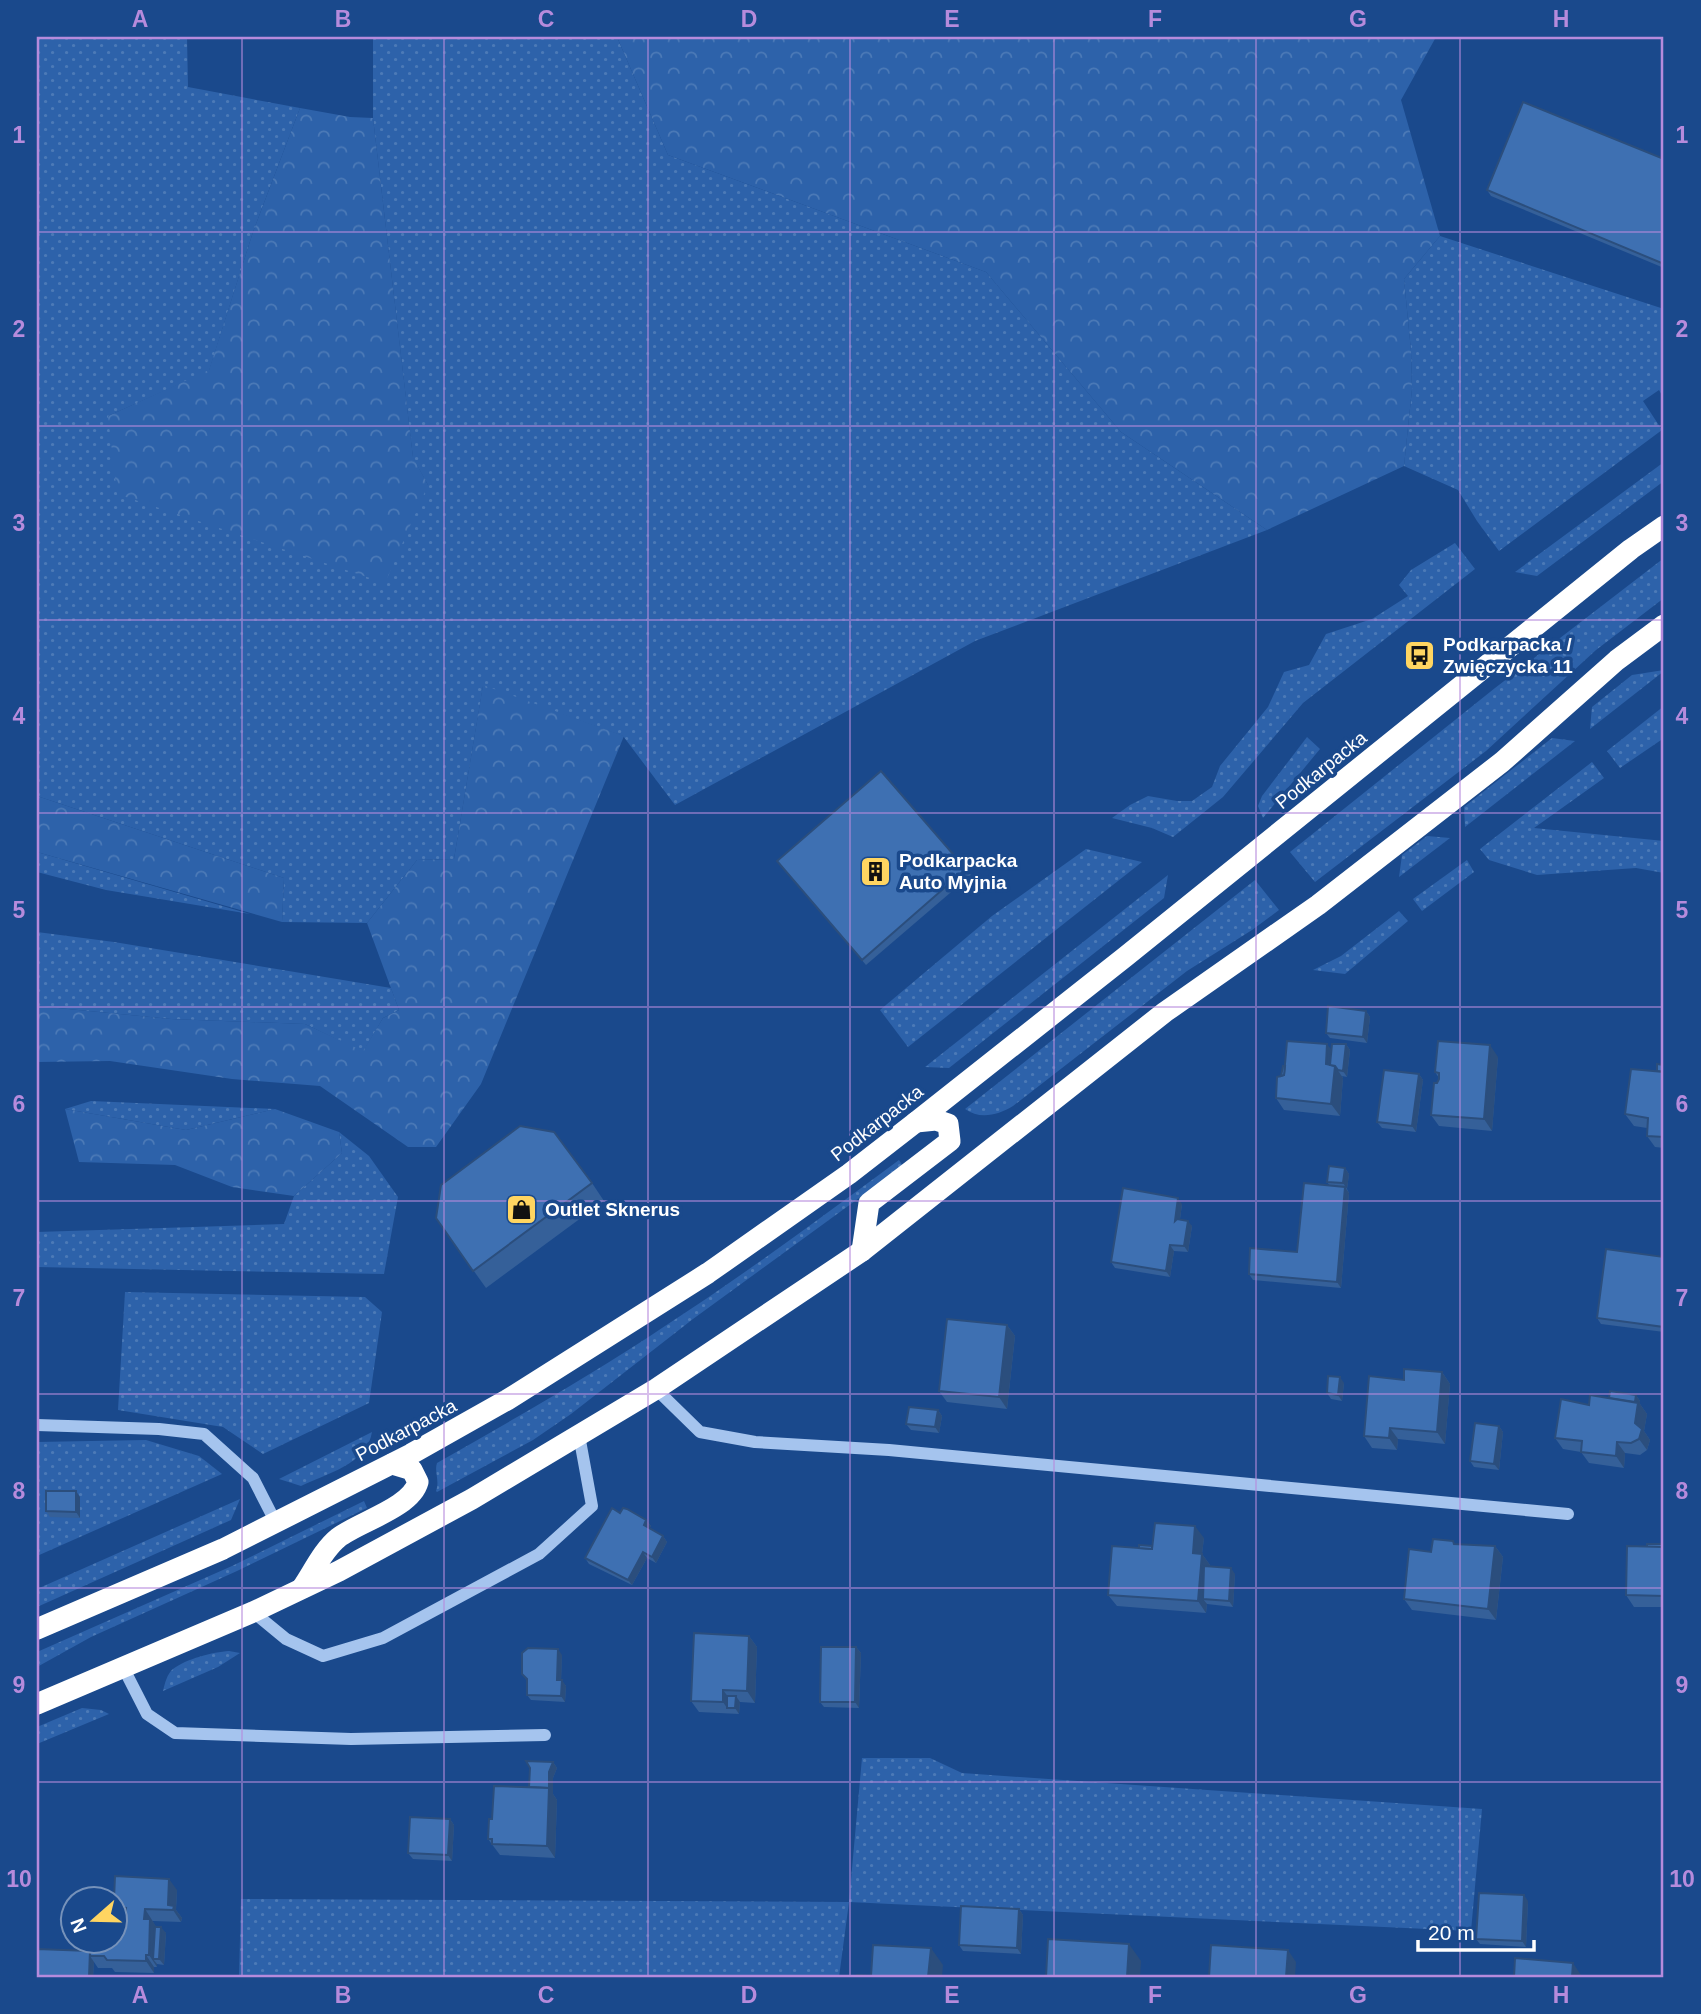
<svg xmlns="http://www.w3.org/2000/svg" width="1701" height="2014" font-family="Arial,sans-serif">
  <defs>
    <pattern id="grass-dots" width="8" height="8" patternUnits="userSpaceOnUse" patternTransform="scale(1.75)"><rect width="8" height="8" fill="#2d62aa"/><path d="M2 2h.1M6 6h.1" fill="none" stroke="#4c7ab7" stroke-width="1.8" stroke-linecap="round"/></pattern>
    <pattern id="forest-crowns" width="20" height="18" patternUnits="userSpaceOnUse" patternTransform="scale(1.75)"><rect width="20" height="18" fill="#2d62aa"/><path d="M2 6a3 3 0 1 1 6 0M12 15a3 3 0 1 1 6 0" fill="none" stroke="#4c7ab7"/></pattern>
  </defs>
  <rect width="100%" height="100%" fill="#1a498c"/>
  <!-- grass -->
  <g fill="url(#grass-dots)">
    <path d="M37,37H187L188,87L300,108L253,232L209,371L108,416L428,485L413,458L373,118V37H617L668,155L986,272L1121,432L1267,530L975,641L675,805L623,736L483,686L454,859L417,860L367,923L282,922L284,878L37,796Z"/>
    <path d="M1440,236L1664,309V399L1659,390L1643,401L1662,430L1499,551L1477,521L1458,490L1404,466L1412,389L1411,351L1404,279Z"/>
    <path d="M1664,462V481L1537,576L1515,572Z"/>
    <path d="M1455,543L1475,569L1303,703L1223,797L1173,837L1152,828L1112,818L1130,805L1148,796L1177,801H1192L1212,787L1220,766L1268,707L1284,672L1309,665L1326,634L1372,619L1408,596L1399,585L1411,570Z"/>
    <path d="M1664,558V598L1596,650L1486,751L1315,882L1290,852L1495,688Z"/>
    <path d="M1664,670V671L1590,729L1592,707L1632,675Z"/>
    <path d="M1664,706V738L1620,768L1607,751Z"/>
    <path d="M1307,737L1320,749L1263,818L1258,806L1262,796Z"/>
    <path d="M1552,738L1575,741L1465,827L1464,807Z"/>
    <path d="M1592,762L1604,778L1534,828L1664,841V873L1636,868L1537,875L1489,860L1480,849Z"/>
    <path d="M1427,836L1450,838L1399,877L1402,855Z"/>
    <path d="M1086,849L1142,862L908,1047L880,1010L992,916Z"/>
    <path d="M37,852L250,914L106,890L37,872Z"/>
    <path d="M1467,860L1474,872L1422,911L1413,899Z"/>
    <path d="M1168,875L1164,898L949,1068L925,1067Z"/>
    <path d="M1255,880L1279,910L1252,930L1187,971L1013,1106C998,1115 980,1120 965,1109Z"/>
    <path d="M1399,911L1408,921L1345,974L1313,970L1341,956Z"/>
    <path d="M37,932L114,942L391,988L399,1010L383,1018L363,1052L305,1024L171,1019L37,1006Z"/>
    <path d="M91,1101L275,1109L186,1130L65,1109Z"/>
    <path d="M339,1132L369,1156L398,1197L384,1274L37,1267V1232L284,1224L294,1196L342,1153Z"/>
    <path d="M899,1160L903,1166L693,1319L571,1414L533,1440L437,1492L436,1491C440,1481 434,1471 437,1463C514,1419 592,1375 665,1326C745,1274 822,1217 899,1160Z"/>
    <path d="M125,1292L365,1297L382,1312L369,1403L263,1454L223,1427L118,1410Z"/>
    <path d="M372,1432C367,1464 326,1474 301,1486L279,1479Z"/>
    <path d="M146,1440L199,1456L222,1474L37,1556V1442Z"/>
    <path d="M240,1499L231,1520L37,1607V1589Z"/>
    <path d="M364,1501L367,1508L237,1571L91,1637L37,1667V1652L232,1566Z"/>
    <path d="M229,1651L240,1653L218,1667L163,1691C165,1683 167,1674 173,1669C186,1659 213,1652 229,1651Z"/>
    <path d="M82,1708L101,1710L109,1714L37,1744V1727Z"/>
    <path d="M862,1758H930L962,1773L1482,1809L1471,1931L849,1902L839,1977H239L241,1899L849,1902Z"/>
  </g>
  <!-- forest -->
  <g fill="url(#forest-crowns)">
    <path d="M617,37H1436L1401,100L1440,236L1404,279L1411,351L1412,389L1404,466L1267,530L1121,432L986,272L668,155Z"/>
    <path d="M300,108L350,117L373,118L413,457L428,485L385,583L117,494L108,416L209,370L253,232Z"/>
    <path d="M483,685L624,736L481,1084L436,1147H408L320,1086L232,1079L110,1061L37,1062V1006L171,1019L305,1024L363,1051L383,1018L399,1010L367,923L417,860L454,859Z"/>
    <path d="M37,796L284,878L282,922L37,852Z"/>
    <path d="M65,1109L186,1130L275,1109L339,1132L342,1153L294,1196L232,1187L175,1165L79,1162Z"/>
  </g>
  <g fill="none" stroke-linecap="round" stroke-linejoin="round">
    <!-- minor -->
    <g stroke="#a5c4ee" stroke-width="12">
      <path d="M656,1389L700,1432L755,1442L889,1450L1568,1514"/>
      <path d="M37,1425L159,1429L204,1434L253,1478L276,1523"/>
      <path d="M253,1612L286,1639L323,1656L383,1638L539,1554L592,1506L579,1435"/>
      <path d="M123,1667L147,1714L175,1733L351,1739L545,1735"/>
    </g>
    <!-- highway -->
    <g stroke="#fff" stroke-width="21">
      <path d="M862,1251L869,1203L950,1141L948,1124L936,1120L916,1122"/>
      <path d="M302,1588C313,1572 323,1550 338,1538C358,1522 411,1508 418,1482L412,1470L392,1464"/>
      <path d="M37,1629L223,1549L411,1454L507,1400L708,1273L849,1174L916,1122L1125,957L1631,549L1664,526"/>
      <path d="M37,1704L253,1612L339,1571L472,1499L656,1389L862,1251L1165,1012L1318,905L1502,762L1617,660L1664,625"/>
    </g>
  </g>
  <!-- wall -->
  <g fill="#356099">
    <path d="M1664,159V268L1491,196L1487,190Z"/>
    <path d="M777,861L966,869L971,875L866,965Z"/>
    <path d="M1366,1011L1370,1017L1367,1043L1330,1038L1326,1033Z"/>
    <path d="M1346,1044L1350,1050L1347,1077L1342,1076L1343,1078L1340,1116L1284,1110L1276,1098L1281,1076L1285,1066Z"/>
    <path d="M1498,1057L1492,1131L1439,1126L1431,1115L1439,1078L1435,1072Z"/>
    <path d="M1664,1065V1148L1655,1147L1647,1136V1128L1634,1126L1625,1114L1657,1071Z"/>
    <path d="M1419,1074L1423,1080L1416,1132L1382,1128L1377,1122Z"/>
    <path d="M1345,1168L1349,1174L1347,1189L1349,1193L1341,1288L1253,1280L1249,1274L1297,1252L1330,1186L1327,1182Z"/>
    <path d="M592,1183L604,1201L486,1288L436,1218Z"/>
    <path d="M1182,1204L1180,1219L1192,1226L1188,1252L1174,1251L1170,1277L1115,1268L1111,1262Z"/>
    <path d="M1664,1257V1332L1601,1324L1597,1318Z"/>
    <path d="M1007,1325L1015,1336L1007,1409L947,1402L939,1391Z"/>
    <path d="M1442,1372L1450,1384L1445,1444L1398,1439L1397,1450L1372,1448L1364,1436L1404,1380Z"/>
    <path d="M1344,1383L1342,1401L1331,1399L1327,1393Z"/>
    <path d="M1636,1395L1640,1401V1404L1647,1414L1644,1431L1650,1440L1647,1450L1640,1455L1625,1453L1624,1468L1589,1463L1581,1452L1563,1449L1555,1438L1589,1405L1609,1398Z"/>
    <path d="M938,1410L942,1416L939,1433L911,1430L906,1424Z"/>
    <path d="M1499,1426L1503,1432L1499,1470L1474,1467L1470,1461Z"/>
    <path d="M80,1497V1518L50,1517L46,1511Z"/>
    <path d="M620,1513L646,1520L651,1526L649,1528L663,1536L667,1542L656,1563L647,1558L632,1585L589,1564L585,1558Z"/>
    <path d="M1204,1538L1202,1554L1210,1565V1567L1235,1574L1233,1607L1207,1604L1206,1613L1117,1606L1108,1595L1139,1548Z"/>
    <path d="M1453,1541L1455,1544L1495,1546L1503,1557L1496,1620L1412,1610L1404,1599L1431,1552Z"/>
    <path d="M1664,1544V1607H1634L1626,1595L1647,1547Z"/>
    <path d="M749,1636L757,1647L755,1703L740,1702L739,1714L699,1712L691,1701Z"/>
    <path d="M856,1647L861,1653L859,1708L824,1707L820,1702Z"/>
    <path d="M562,1655L561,1680L566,1686L565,1702L531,1700L527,1695V1681L522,1674Z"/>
    <path d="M553,1762L557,1768L553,1778V1794L557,1800L555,1858L500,1855L488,1839L492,1819L529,1787Z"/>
    <path d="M450,1819L454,1825L452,1861L413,1859L408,1853Z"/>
    <path d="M177,1890L176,1910L182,1918L181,1922L153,1921V1922L156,1927L166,1933L164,1965L157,1964V1967H154V1973L115,1972L112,1968H98L94,1962L93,1977H37L90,1952L121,1917L116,1910V1899Z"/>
    <path d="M1528,1901L1526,1947L1480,1944L1476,1939Z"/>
    <path d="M1019,1909L1023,1915L1021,1954L963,1951L959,1945Z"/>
  </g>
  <!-- shaded-wall -->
  <g fill="#2b4e7d">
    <path d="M1366,1011L1370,1017L1367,1043L1363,1037Z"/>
    <path d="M1327,1044L1336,1056L1334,1070L1326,1064Z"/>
    <path d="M1346,1044L1350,1050L1347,1077L1343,1071Z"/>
    <path d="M1490,1045L1498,1057L1492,1131L1484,1119Z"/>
    <path d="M1335,1066L1343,1078L1340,1116L1331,1104Z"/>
    <path d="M1419,1074L1423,1080L1416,1132L1412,1126Z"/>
    <path d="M1345,1168L1349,1174L1347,1189L1343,1183Z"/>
    <path d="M1345,1187L1349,1193L1341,1288L1337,1282Z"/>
    <path d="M1178,1198L1182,1204L1179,1226L1175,1221Z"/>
    <path d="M1188,1221L1192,1226L1188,1252L1184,1246Z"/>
    <path d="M1170,1245L1174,1251L1170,1277L1166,1271Z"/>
    <path d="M1007,1325L1015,1336L1007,1409L999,1397Z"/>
    <path d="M1442,1372L1450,1384L1445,1444L1437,1432Z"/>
    <path d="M1340,1377L1344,1383L1342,1401L1338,1395Z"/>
    <path d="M1636,1395L1640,1401V1404L1647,1414L1644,1431L1650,1440L1647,1450L1639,1439L1635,1423Z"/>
    <path d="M938,1410L942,1416L939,1433L935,1427Z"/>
    <path d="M1499,1426L1503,1432L1499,1470L1494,1464Z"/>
    <path d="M1390,1428L1398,1439L1397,1450L1389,1438Z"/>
    <path d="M1617,1442L1625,1453L1624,1468L1616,1456Z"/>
    <path d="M76,1491L80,1497V1518L76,1512Z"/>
    <path d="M646,1520L651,1526L648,1531L644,1525Z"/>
    <path d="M1195,1526L1204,1538L1202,1554L1210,1565L1207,1599H1203L1207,1604L1206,1613L1198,1601L1193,1553Z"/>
    <path d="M663,1536L667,1542L656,1563L652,1557Z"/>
    <path d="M1495,1546L1503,1557L1496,1620L1488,1609Z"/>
    <path d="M643,1552L647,1558L632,1585L628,1580Z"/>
    <path d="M1231,1568L1235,1574L1233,1607L1229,1601Z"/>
    <path d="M749,1636L757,1647L755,1703L747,1691Z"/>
    <path d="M856,1647L861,1653L859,1708L855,1702Z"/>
    <path d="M558,1649L562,1655L561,1686L557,1680Z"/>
    <path d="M562,1680L566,1686L565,1702L561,1696Z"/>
    <path d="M723,1690L732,1702L727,1708L723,1702Z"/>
    <path d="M736,1696L740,1702L739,1714L735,1708Z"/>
    <path d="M553,1762L557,1768L553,1778V1794L557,1800L555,1858L547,1846L549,1772Z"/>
    <path d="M450,1819L454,1825L452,1861L448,1855Z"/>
    <path d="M169,1879L177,1890L176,1910L182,1918L181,1922L173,1910L168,1905Z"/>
    <path d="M1524,1895L1528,1901L1526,1947L1522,1941Z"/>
    <path d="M145,1909L159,1931L153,1959L157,1964V1967L149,1955L144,1919Z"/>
    <path d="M1019,1909L1023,1915L1021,1954L1017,1948Z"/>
    <path d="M161,1927L166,1933L164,1965L159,1959Z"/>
    <path d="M1129,1944L1141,1961L1140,1977H1127Z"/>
    <path d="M931,1948L943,1965L942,1977H928Z"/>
    <path d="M1288,1950L1296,1962L1295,1977H1286Z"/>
    <path d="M146,1955L154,1967V1973L146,1961Z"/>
    <path d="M90,1956L94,1962L93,1977H89Z"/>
    <path d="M1573,1963L1581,1975V1977H1572Z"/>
  </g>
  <!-- building -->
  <g fill="#3e70b2" stroke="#2b4e7d" stroke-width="2">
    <path d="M1523,102L1664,159V264L1487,190Z"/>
    <path d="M881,771L966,869L862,960L777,861Z"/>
    <path d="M1328,1006L1366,1011L1363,1037L1326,1033Z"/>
    <path d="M1287,1041L1327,1044L1326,1064L1335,1066L1331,1104L1276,1098L1277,1077L1284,1075Z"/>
    <path d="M1438,1041L1490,1045L1484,1119L1431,1115L1434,1083H1437L1439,1079V1073L1435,1072Z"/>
    <path d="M1332,1044H1346L1343,1071L1338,1070L1335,1066L1330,1065Z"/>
    <path d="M1657,1064L1664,1065V1072L1657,1071Z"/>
    <path d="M1283,1066H1285L1284,1075L1281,1076Z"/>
    <path d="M1631,1069L1664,1072V1137L1647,1136L1648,1118L1625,1114Z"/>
    <path d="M1384,1070L1419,1074L1412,1126L1377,1122Z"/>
    <path d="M520,1126L554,1132L592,1183L473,1271L436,1218L441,1185Z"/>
    <path d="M1329,1166L1345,1168L1343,1183L1327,1182Z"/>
    <path d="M1304,1183L1345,1187L1337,1282L1249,1274L1250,1248L1297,1252Z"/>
    <path d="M1123,1188L1178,1198L1175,1221L1177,1219L1188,1221L1184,1246L1170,1245L1166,1271L1111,1262Z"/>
    <path d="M1606,1249L1664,1257V1327L1597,1318Z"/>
    <path d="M947,1319L1007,1325L999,1397L939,1391Z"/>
    <path d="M1404,1369L1442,1372L1437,1432L1390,1428L1389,1438L1364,1436L1369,1376L1404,1380Z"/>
    <path d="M1328,1376L1340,1377L1338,1395L1327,1393Z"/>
    <path d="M1610,1391L1636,1395L1635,1402L1609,1398Z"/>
    <path d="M1590,1395L1638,1403L1635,1423L1642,1429L1639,1439L1631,1443L1617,1442L1616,1456L1581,1452L1582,1441L1555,1438L1561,1399L1589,1405Z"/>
    <path d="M909,1407L938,1410L935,1427L906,1424Z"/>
    <path d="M1475,1423L1499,1426L1494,1464L1470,1461Z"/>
    <path d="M46,1491H76V1512L46,1511Z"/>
    <path d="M612,1508L620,1513L623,1508L627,1509L646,1520L644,1525L663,1536L652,1557L643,1552L628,1580L585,1558Z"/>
    <path d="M1155,1523L1195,1526L1193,1553L1202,1554L1198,1601L1108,1595L1112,1546L1152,1549Z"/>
    <path d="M1433,1539L1453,1541L1454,1544L1495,1546L1488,1609L1404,1599L1409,1549L1431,1552Z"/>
    <rect x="1647" y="1544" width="17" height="3"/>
    <path d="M1139,1545L1152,1546V1549L1139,1548Z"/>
    <path d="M1627,1546L1664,1547V1596L1626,1595Z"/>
    <path d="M1204,1566L1231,1568L1229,1601L1203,1599Z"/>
    <path d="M694,1633L749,1636L747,1691L723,1690V1702L691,1701Z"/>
    <path d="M821,1647H856L855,1702H820Z"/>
    <path d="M528,1648L558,1649L557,1680H562L561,1696L527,1695V1679L522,1674V1653Z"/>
    <path d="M727,1696H736L735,1708H727Z"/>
    <path d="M526,1761L553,1762L549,1772V1788L529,1787L530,1768Z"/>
    <path d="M494,1786L549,1788L547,1846L492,1844V1839H488L489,1819H492Z"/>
    <path d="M410,1817L450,1819L448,1855L408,1853Z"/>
    <path d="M115,1876L169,1879L168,1905L174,1906L173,1910L145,1909L144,1919H150L149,1955H146V1961L107,1960L104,1956H90L91,1941H116V1917L125,1918L126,1908L116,1907V1899H114Z"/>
    <path d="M1479,1893L1524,1895L1522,1941L1476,1939Z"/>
    <path d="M961,1906L1019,1909L1017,1948L959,1945Z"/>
    <path d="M155,1927H161L159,1959H153Z"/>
    <path d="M1048,1939L1129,1944L1127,1977H1046Z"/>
    <path d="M873,1945L931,1948L928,1977H856L857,1975L871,1976Z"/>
    <path d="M1211,1945L1288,1950L1286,1977H1209Z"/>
    <path d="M37,1949L90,1951L89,1977H37Z"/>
    <path d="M1515,1958L1573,1963L1572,1977H1514Z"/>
  </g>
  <!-- grid -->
  <path fill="none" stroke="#b68bdc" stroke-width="2" stroke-opacity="0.55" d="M242,37V1977M444,37V1977M648,37V1977M850,37V1977M1054,37V1977M1256,37V1977M1460,37V1977M37,232H1664M37,426H1664M37,620H1664M37,813H1664M37,1007H1664M37,1201H1664M37,1394H1664M37,1588H1664M37,1782H1664"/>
  <!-- icons -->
  <defs>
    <symbol id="bus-square" viewBox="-11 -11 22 22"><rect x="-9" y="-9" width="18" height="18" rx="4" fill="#ffd561" stroke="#1a498c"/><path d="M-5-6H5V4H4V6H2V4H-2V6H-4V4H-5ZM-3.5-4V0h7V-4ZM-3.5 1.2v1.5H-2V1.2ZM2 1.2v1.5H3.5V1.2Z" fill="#111"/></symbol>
    <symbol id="building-square" viewBox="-11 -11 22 22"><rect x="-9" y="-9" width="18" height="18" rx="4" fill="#ffd561" stroke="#1a498c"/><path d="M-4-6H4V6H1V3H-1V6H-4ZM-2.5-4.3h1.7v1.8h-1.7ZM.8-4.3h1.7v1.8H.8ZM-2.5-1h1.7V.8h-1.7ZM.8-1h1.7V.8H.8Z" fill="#111"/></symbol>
    <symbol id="shop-square" viewBox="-11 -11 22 22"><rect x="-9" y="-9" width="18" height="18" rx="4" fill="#ffd561" stroke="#1a498c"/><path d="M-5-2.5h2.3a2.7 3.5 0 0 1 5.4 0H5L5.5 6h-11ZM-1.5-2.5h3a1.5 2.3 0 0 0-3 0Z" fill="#111"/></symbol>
  </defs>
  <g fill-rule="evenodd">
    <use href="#bus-square" x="1402" y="638" width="35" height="35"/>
    <use href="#building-square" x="858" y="854" width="35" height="35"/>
    <use href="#shop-square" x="504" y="1192" width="35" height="35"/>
  </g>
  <g text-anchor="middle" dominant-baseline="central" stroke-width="7" stroke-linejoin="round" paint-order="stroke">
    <!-- poi labels -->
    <g font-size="19" font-weight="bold" fill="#fff" stroke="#1a498c" text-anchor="start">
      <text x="1443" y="644">Podkarpacka /<tspan x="1443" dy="22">Zwięczycka 11</tspan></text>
      <text x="899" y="860">Podkarpacka<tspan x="899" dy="22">Auto Myjnia</tspan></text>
      <text x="545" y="1209">Outlet Sknerus</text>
    </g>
    <!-- street labels -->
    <g font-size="19" fill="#fff" stroke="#1a498c">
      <text transform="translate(1321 770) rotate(-39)">Podkarpacka</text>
      <text transform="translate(877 1123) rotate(-38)">Podkarpacka</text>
      <text transform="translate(406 1430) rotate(-28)">Podkarpacka</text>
    </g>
  </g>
  <!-- border -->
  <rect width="1701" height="2014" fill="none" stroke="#1a498c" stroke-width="77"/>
  <!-- north arrow -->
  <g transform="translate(94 1920) rotate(250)"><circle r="33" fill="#1a498c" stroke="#7692ba" stroke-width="2"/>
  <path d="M0-5L12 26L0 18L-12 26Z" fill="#ffd561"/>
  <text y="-10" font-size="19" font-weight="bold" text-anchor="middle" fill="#ffffff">N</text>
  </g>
  <!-- scale -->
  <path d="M1418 1940v10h116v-10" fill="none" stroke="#ffffff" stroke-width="3.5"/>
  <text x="1428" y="1940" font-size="21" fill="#ffffff" stroke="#1a498c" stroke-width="5" paint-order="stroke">20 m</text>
  <rect x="38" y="38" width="1624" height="1938" fill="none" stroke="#b68bdc" stroke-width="2.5"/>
  <g font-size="23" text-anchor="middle" font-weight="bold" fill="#b68bdc">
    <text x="140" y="27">A</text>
    <text x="343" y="27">B</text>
    <text x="546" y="27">C</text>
    <text x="749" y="27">D</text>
    <text x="952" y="27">E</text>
    <text x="1155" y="27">F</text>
    <text x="1358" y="27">G</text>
    <text x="1561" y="27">H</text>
    <text x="19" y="143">1</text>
    <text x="1682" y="143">1</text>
    <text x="19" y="337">2</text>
    <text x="1682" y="337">2</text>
    <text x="19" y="531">3</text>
    <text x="1682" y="531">3</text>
    <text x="19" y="724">4</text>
    <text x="1682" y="724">4</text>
    <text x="19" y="918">5</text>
    <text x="1682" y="918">5</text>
    <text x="19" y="1112">6</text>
    <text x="1682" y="1112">6</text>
    <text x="19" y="1306">7</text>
    <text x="1682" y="1306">7</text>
    <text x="19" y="1499">8</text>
    <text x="1682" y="1499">8</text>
    <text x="19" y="1693">9</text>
    <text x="1682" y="1693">9</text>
    <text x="19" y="1887">10</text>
    <text x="1682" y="1887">10</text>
    <text x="140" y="2003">A</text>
    <text x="343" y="2003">B</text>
    <text x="546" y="2003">C</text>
    <text x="749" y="2003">D</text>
    <text x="952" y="2003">E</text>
    <text x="1155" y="2003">F</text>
    <text x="1358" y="2003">G</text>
    <text x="1561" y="2003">H</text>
  </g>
</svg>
